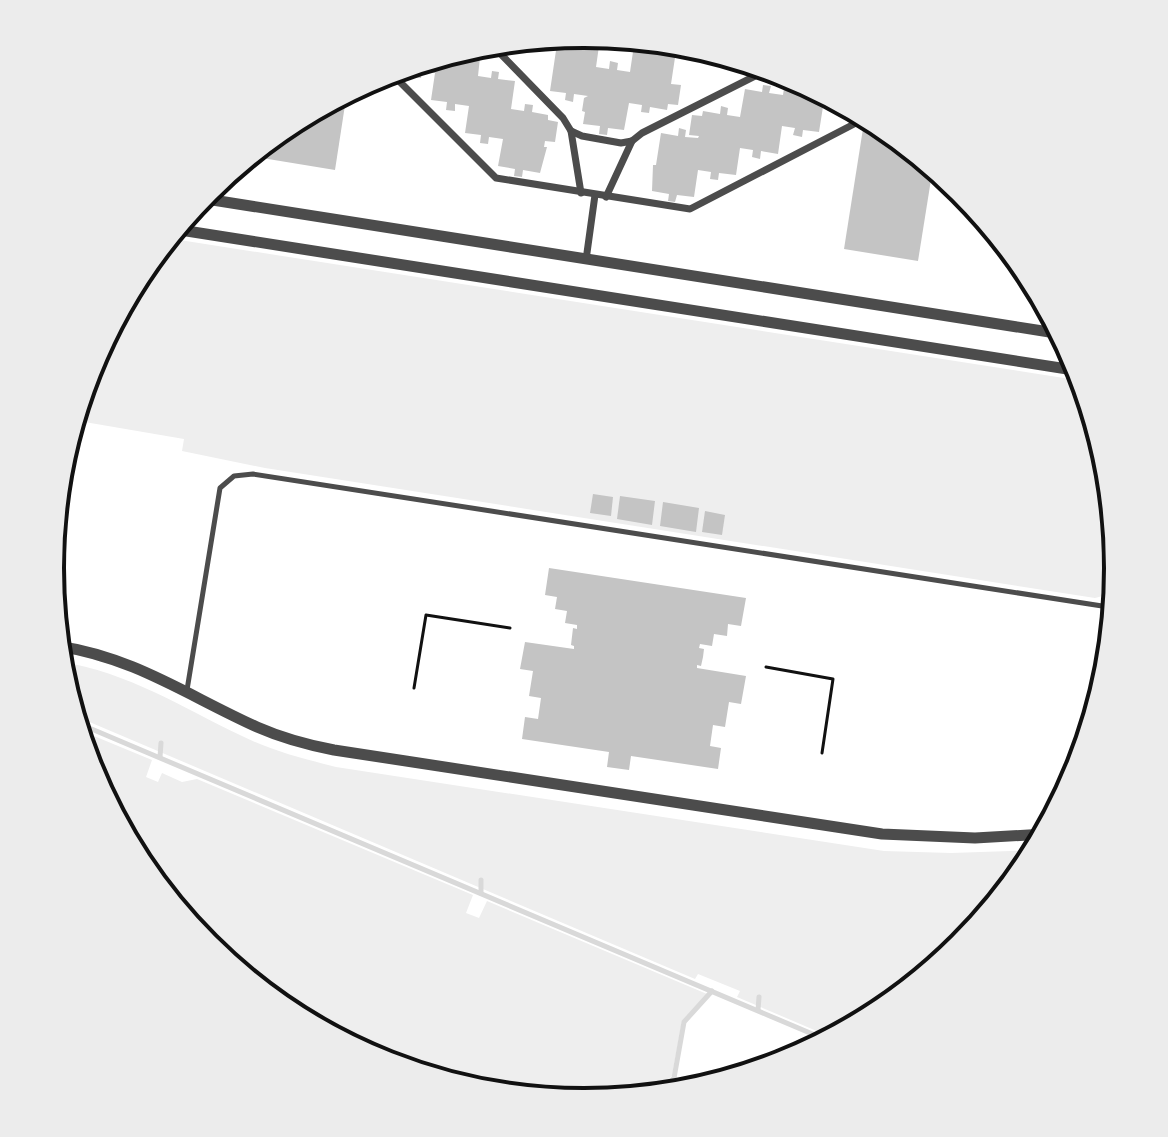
<svg xmlns="http://www.w3.org/2000/svg" width="1168" height="1137" font-family="'PT Sans',sans-serif">
  <rect width="100%" height="100%" fill="#fff"/>
  <!-- green -->
  <g fill="#eee">
    <path d="M167,238L1083,381L1108,465L1118,566C1116,581 1112,595 1095,598L265,468L182,451L184,439L73,420L90,364L140,271Z"/>
    <path d="M59,661C132,674 177,705 242,736C272,751 304,759 336,767L884,851L951,853L1037,850L1028,866L962,947L881,1013L843,1033L841,1029L824,1026L819,1032L737,997L740,991L698,974L695,979L73,715Z"/>
    <path d="M77,729L152,760L146,777L158,782L162,773L182,782L197,779L473,895L466,913L479,918L487,901L707,994L682,1021L672,1076L646,1097L623,1099L378,1061L287,1013L206,946L139,865L90,773Z"/>
  </g>
  <g fill="none" stroke-linecap="round" stroke-linejoin="round">
    <!-- stream -->
    <g stroke="#d9d9d9" stroke-width="5">
      <path d="M75,722L829,1041"/>
      <path d="M160,757L161,743"/>
      <path d="M481,893V880"/>
      <path d="M758,1010L759,997"/>
      <path d="M672,1094L674,1080"/>
      <path d="M655,1096L674,1078L684,1022L712,991"/>
    </g>
  </g>
  <!-- building -->
  <g fill="#c4c4c4">
    <path d="M584,34L583,36L600,39L596,67L609,69L610,61L618,63L617,70L630,72L634,45L651,47L652,41L660,42L659,48L676,51L671,84L681,85L678,105L668,104L667,110L650,107L649,113L641,112L642,105L629,103L624,130L608,128L607,135L599,134L600,126L583,124L585,112L582,111L584,98L588,96L574,94L573,102L565,100L566,93L550,91L558,37Z"/>
    <path d="M472,47L481,48L478,76L491,78L492,71L499,72L498,79L515,81L511,109L524,111L525,104L533,105L532,112L548,115V120L558,122L555,142L545,141L544,147H547L540,173L523,170L522,177L514,176L515,169L498,166L503,139L489,137L488,144L480,143L481,135L465,133L469,106L455,104V111L446,110L447,102L431,100L435,73L422,71L421,78L412,77L414,69L403,68Z"/>
    <path d="M786,74L825,94L819,132L803,130L802,137L793,135L795,128L782,126L778,154L761,151L760,159L752,157L753,150L740,148L736,175L719,173L718,180L710,179L711,172L698,170L694,197L677,195L675,202L668,201L669,194L652,191L653,165H656L661,133L678,136L679,128L686,130L685,137L698,138L699,136L689,135L692,115L702,116L703,111L720,114L721,106L728,108L727,115L740,117L745,89L762,92L763,85L771,86L769,93L783,95Z"/>
    <path d="M347,92L335,170L262,158L264,143L287,124Z"/>
    <path d="M865,116L881,124L933,167L918,261L844,249Z"/>
    <path d="M593,494L613,497L611,516L590,513Z"/>
    <path d="M620,496L655,501L652,525L617,519Z"/>
    <path d="M663,502L699,508L696,532L660,526Z"/>
    <path d="M705,511L725,515L722,535L702,532Z"/>
    <path d="M549,568L746,598L741,626L728,624L727,636L714,634L712,646L700,644L699,648L704,649L703,657L701,666L697,665V668L746,676L741,704L729,702L725,727L713,725L710,746L721,748L718,769L631,756L629,770L607,767L609,752L522,739L525,717L538,719L541,698L529,696L533,671L520,669L525,642L574,649V646L571,645L573,628L577,629V625L565,623L567,611L555,609L557,597L545,595Z"/>
  </g>
  <g fill="none" stroke-linecap="round" stroke-linejoin="round">
    <!-- path -->
    <g stroke="#111" stroke-width="3">
      <path d="M766,667L833,679L822,753"/>
      <path d="M414,688L426,615L510,628"/>
    </g>
    <!-- service -->
    <g stroke="#4c4c4c" stroke-width="5">
      <path d="M187,690L220,488L234,476L253,474L1115,608"/>
      <path d="M428,1077L593,1102"/>
    </g>
    <!-- pedestrian -->
    <g stroke="#4c4c4c" stroke-width="7">
      <path d="M490,43L563,118L571,131L582,136L621,143L632,141L642,133L769,69"/>
      <path d="M390,72L496,178L690,209L856,123L858,112"/>
      <path d="M571,131L581,193"/>
      <path d="M606,197L632,141"/>
      <path d="M586,260L595,195"/>
    </g>
    <!-- tertiary -->
    <g stroke="#4c4c4c" stroke-width="11">
      <path d="M200,198L1062,334"/>
      <path d="M174,229L1080,371"/>
      <path d="M57,646C134,657 188,696 257,727C282,738 308,745 334,750L882,834L975,838L1045,834"/>
    </g>
  </g>
  <!-- crop -->
  <path d="M0 0H1168V1137H0ZM64 568a520 520 0 1 1 1040 0a520 520 0 1 1-1040 0Z" fill="#ececec" fill-rule="evenodd"/>
  <path fill="none" stroke="#111" stroke-width="4" d="M64 568a520 520 0 1 1 1040 0a520 520 0 1 1-1040 0Z"/>
</svg>
